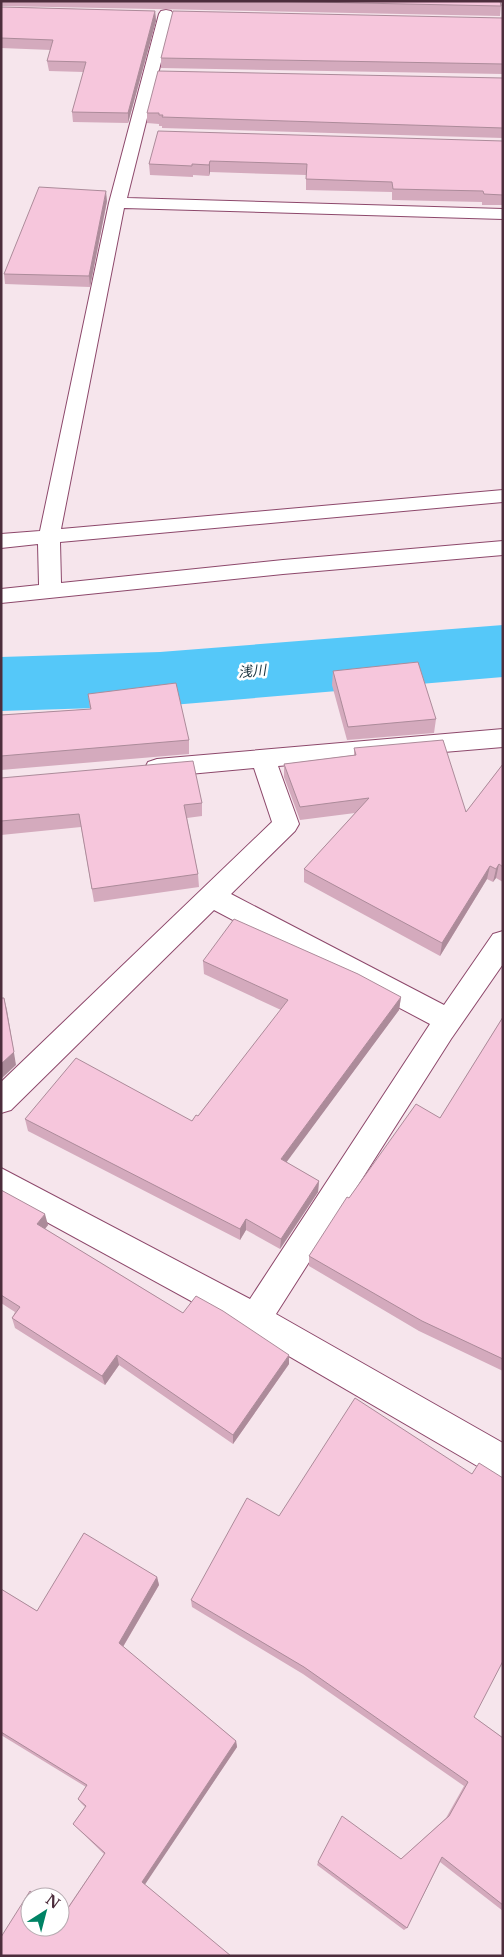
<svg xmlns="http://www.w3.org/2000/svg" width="504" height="1957" viewBox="0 0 504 1957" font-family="'Libre Baskerville','Noto Sans JP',serif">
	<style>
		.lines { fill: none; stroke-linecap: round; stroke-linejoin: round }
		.river { fill: #55c8f9; fill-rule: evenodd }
		.minor-casing { stroke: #8d486b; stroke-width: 2 }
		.minor { fill: #fff; fill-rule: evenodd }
		.wall { fill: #d4aabd }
		.shaded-wall { fill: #ac8b9a }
		.building { fill: #f6c6dc; stroke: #ac8b9a }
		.labels { text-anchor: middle; stroke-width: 5; stroke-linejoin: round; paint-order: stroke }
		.water-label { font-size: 14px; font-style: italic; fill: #1c3540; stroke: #fff }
	</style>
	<rect width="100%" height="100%" fill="#f6e5ec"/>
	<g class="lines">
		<path class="river" d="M 503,625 L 503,677 L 160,706 L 1,711 L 1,657 L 160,652 Z"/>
		<defs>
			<g id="minor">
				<path d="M 166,10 L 171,11 L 173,14 L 127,198 L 503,209 L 503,219 L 124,208 L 61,529 L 503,490 L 503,502 L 60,542 L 61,583 L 283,560 L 503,541 L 503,555 L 283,574 L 1,603 L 1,589 L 39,585 L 38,544 L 1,548 L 1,534 L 40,531 L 109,203 L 159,14 L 161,11 Z"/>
				<path d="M 503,729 L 503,747 L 278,766 L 299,824 L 295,831 L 231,894 L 444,1005 L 493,934 L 503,931 L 503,964 L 451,1039 L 276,1314 L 503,1443 L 503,1479 L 491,1474 L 244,1330 L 1,1197 L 1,1168 L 250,1299 L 430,1024 L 214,910 L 11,1110 L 1,1113 L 1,1082 L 272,822 L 254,768 L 157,777 L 148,774 L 145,768 L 148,762 L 157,759 Z"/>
			</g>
		</defs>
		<use href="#minor" class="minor-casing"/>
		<use href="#minor" class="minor"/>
	</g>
	<g class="wall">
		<path d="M 1,1 L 500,1 L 501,6 L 500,16 L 1,6 Z"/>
		<path d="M 1,7 L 155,11 L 156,21 L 128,123 L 73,122 L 72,112 L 84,72 L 49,71 L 47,61 L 51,50 L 1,48 Z"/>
		<path d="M 503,18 L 503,74 L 161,68 L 161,58 Z"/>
		<path d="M 503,78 L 503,138 L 162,128 L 162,126 L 159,126 L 159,124 L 147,123 L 147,113 Z"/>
		<path d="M 503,141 L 503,205 L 482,205 L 482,202 L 392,200 L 392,192 L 306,190 L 306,175 L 210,172 L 209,176 L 193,175 L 193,177 L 150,175 L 149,164 Z"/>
		<path d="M 107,201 L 90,287 L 5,284 L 4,274 Z"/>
		<path d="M 333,671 L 436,719 L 434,733 L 347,740 L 332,685 Z"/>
		<path d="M 88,694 L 189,740 L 189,754 L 1,770 L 1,715 L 90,709 Z"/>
		<path d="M 354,748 L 466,812 L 503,764 L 503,882 L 496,878 L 493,882 L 487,879 L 440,956 L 304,882 L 304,869 L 355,813 L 300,820 L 284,777 L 284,764 L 354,755 Z"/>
		<path d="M 1,778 L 202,803 L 202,816 L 187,818 L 198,874 L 199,887 L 94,902 L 81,827 L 1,835 Z"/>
		<path d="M 203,961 L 401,997 L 399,1010 L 286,1162 L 319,1181 L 318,1192 L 280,1249 L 246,1230 L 240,1240 L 28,1131 L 25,1119 L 192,1121 L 198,1116 L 281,1010 L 204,974 Z"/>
		<path d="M 503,1017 L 503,1371 L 419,1331 L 309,1266 L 309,1256 L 349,1198 L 440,1118 Z"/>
		<path d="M 1,1190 L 48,1225 L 45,1229 L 183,1313 L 289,1364 L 233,1444 L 119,1365 L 105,1385 L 15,1328 L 12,1318 L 15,1312 L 1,1303 Z"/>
		<path d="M 157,1577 L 159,1585 L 123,1647 L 236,1741 L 237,1747 L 144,1885 L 1,1956 L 30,1891 L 38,1897 L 30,1897 L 62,1916 L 104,1854 L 73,1824 L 85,1807 L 81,1803 L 78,1799 L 86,1787 L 1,1735 L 1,1589 L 37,1611 Z"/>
		<path d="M 191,1600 L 474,1717 L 503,1738 L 503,1911 L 440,1862 L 407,1928 L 404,1930 L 317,1865 L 318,1862 L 401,1859 L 446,1818 L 464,1786 L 303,1674 L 192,1607 Z"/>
	</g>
	<g class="shaded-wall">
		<path d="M 155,11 L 156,21 L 128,123 L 128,113 Z"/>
		<path d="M 210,161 L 210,172 L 209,176 L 209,165 Z"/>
		<path d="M 106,191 L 107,201 L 90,287 L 89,276 Z"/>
		<path d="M 499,864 L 496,878 L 493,882 L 496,869 Z"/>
		<path d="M 490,866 L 487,879 L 440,956 L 442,943 Z"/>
		<path d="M 401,997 L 399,1010 L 280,1171 L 281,1159 Z"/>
		<path d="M 4,998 L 7,1010 L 16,1065 L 1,1079 Z"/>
		<path d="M 319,1181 L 318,1192 L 280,1249 L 281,1239 Z"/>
		<path d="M 45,1214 L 48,1225 L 40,1235 L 37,1224 Z"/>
		<path d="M 246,1219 L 246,1230 L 240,1240 L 240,1229 Z"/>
		<path d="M 117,1355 L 119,1365 L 105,1385 L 102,1376 Z"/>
		<path d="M 289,1355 L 289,1364 L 233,1444 L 233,1435 Z"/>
		<path d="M 157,1577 L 159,1585 L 121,1650 L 119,1643 Z"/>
		<path d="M 236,1741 L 237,1747 L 144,1886 L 142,1882 Z"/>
	</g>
	<g class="building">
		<path d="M 265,1 L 500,1 L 501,6 Z"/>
		<path d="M 1,7 L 155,11 L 128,113 L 72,112 L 86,62 L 47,61 L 53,40 L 1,38 Z"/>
		<path d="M 173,11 L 503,18 L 503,64 L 161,58 Z"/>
		<path d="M 158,71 L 503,78 L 503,128 L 162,117 L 163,115 L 159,115 L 159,113 L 147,113 Z"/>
		<path d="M 158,131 L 503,141 L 503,195 L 484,194 L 483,191 L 393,189 L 392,182 L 306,179 L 307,164 L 210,161 L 209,165 L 192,164 L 192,166 L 149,164 Z"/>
		<path d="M 39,187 L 106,191 L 89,276 L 4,274 Z"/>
		<path d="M 418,662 L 436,719 L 348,727 L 333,671 Z"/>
		<path d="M 176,683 L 189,740 L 1,756 L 1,715 L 91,709 L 88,694 Z"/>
		<path d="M 443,740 L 466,812 L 503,764 L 503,867 L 499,864 L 496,869 L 490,866 L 442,943 L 304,869 L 369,798 L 300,807 L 284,764 L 356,755 L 354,748 Z"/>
		<path d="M 193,761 L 202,803 L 184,805 L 198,874 L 92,889 L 79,814 L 1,821 L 1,778 Z"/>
		<path d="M 234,919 L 358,974 L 401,997 L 281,1159 L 319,1181 L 281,1239 L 246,1219 L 240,1229 L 25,1119 L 76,1058 L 192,1121 L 196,1115 L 198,1116 L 288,1000 L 203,961 Z"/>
		<path d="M 1,998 L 4,998 L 14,1052 L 1,1064 Z"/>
		<path d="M 503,1017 L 503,1359 L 422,1321 L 309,1256 L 347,1197 L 349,1198 L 416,1104 L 440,1118 Z"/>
		<path d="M 1,1190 L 45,1214 L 37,1224 L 183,1313 L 196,1296 L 223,1311 L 289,1355 L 233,1435 L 117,1355 L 102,1376 L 12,1318 L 20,1307 L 1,1295 Z"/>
		<path d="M 355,1398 L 472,1474 L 479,1463 L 503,1478 L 503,1661 L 474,1717 L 503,1738 L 503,1905 L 442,1857 L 407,1928 L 318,1862 L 342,1816 L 401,1859 L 449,1816 L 468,1782 L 304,1667 L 191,1600 L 247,1498 L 279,1516 Z"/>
		<path d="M 84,1533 L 157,1577 L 119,1643 L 236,1741 L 142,1882 L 231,1956 L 1,1956 L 1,1937 L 30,1891 L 37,1897 L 30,1897 L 30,1927 L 60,1927 L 60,1915 L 62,1917 L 105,1853 L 73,1824 L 86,1806 L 78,1799 L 87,1785 L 1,1732 L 1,1589 L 37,1611 Z"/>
	</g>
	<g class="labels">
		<g class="water-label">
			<text transform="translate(252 671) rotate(-5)" y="5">浅川</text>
		</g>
	</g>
	<rect width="504" height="1957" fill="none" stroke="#4c2d3c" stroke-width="5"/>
	<g transform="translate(45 1912) rotate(36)"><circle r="24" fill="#ffffff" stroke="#b7abb1"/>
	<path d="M0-4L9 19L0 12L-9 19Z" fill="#008365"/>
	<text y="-8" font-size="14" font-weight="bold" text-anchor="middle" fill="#4c2d3c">N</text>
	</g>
</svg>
